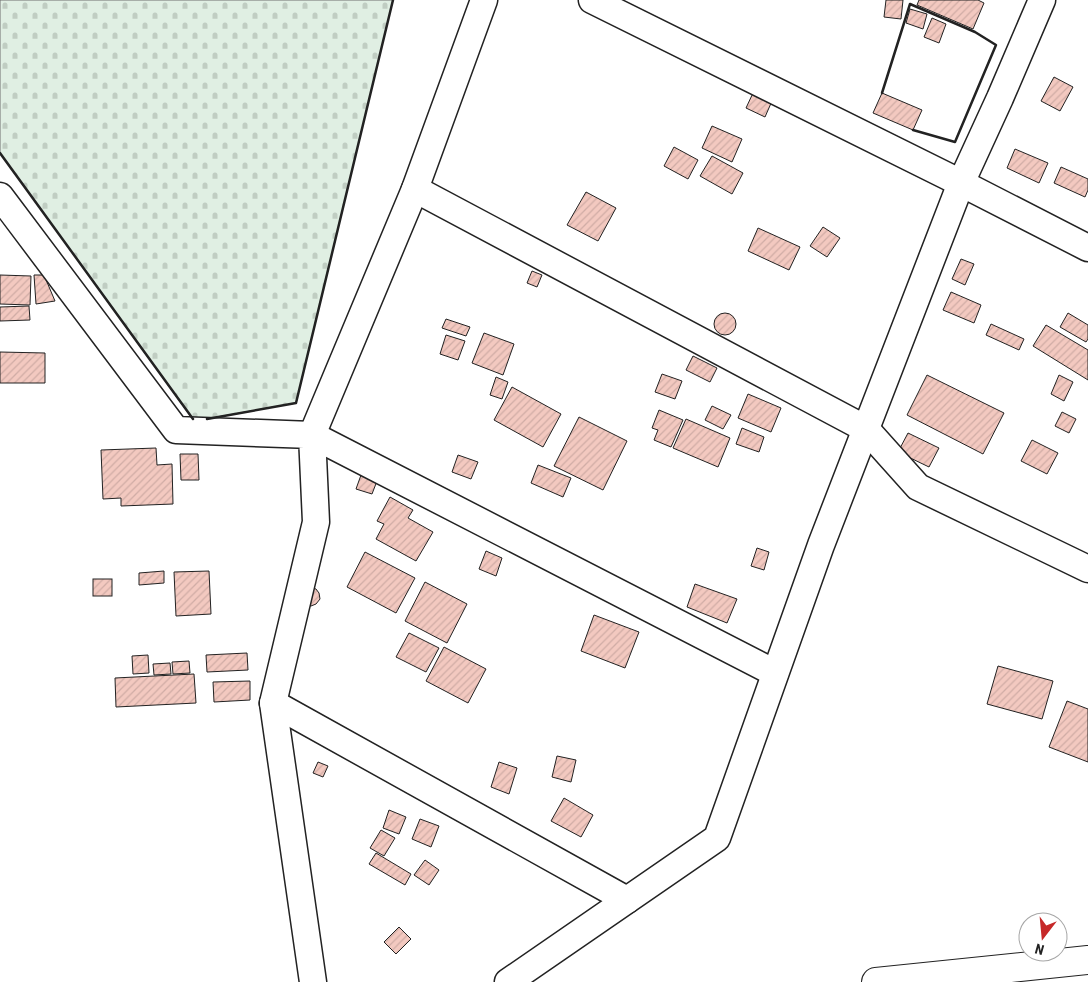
<svg xmlns="http://www.w3.org/2000/svg" width="1088" height="982" viewBox="0 0 1088 982" font-family="'Roboto Condensed',sans-serif">
	<style>
		.cemetery { fill: url(#cemetery-stones); stroke: #6f6f6f }
		.building { fill: url(#building-hatch); stroke: #222 }
		.lines { fill: none; stroke-linecap: round; stroke-linejoin: round }
		.minor-casing { stroke: #222; stroke-width: 29 }
		.primary-casing { stroke: #222; stroke-width: 30 }
		.minor { stroke: #fff; stroke-width: 26 }
		.primary { stroke: #fff; stroke-width: 28 }
		.wall { stroke: #222; stroke-width: 2.5 }
	</style>
	<defs>
		<pattern id="cemetery-stones" width="16" height="16" patternUnits="userSpaceOnUse" patternTransform="scale(1.25)"><rect width="16" height="16" fill="#e0efe3"/><path d="M2 7V4a2 2 0 0 1 4 0v3zM10 15v-3a2 2 0 0 1 4 0v3z" fill="#c0cdc2"/></pattern>
		<pattern id="building-hatch" width="6" height="6" patternUnits="userSpaceOnUse" patternTransform="scale(1.25)"><rect width="6" height="6" fill="#f3c9c0"/><path d="M-1 1l2-2M0 6l6-6M5 7l2-2" fill="none" stroke="#d0aca5"/></pattern>
	</defs>
	<rect width="100%" height="100%" fill="#fff"/>
	<path class="cemetery" d="M 0,0 L 393,0 L 296,403 L 194,421 L 0,153 Z"/>
	<g class="building">
		<path d="M 886,0 L 903,0 L 901,19 L 884,17 Z"/>
		<path d="M 919,0 L 978,0 L 984,3 L 973,29 L 917,5 Z"/>
		<path d="M 910,9 L 927,14 L 923,29 L 906,23 Z"/>
		<path d="M 932,18 L 946,24 L 939,43 L 924,37 Z"/>
		<path d="M 1054,77 L 1073,87 L 1060,111 L 1041,101 Z"/>
		<path d="M 753,93 L 772,101 L 765,117 L 746,108 Z"/>
		<path d="M 882,93 L 922,110 L 913,130 L 873,113 Z"/>
		<path d="M 712,126 L 742,139 L 732,162 L 702,148 Z"/>
		<path d="M 674,147 L 698,160 L 688,179 L 664,166 Z"/>
		<path d="M 1015,149 L 1048,163 L 1039,183 L 1007,168 Z"/>
		<path d="M 712,156 L 743,173 L 732,194 L 700,176 Z"/>
		<path d="M 1061,167 L 1088,179 L 1088,190 L 1085,197 L 1054,183 Z"/>
		<path d="M 586,192 L 616,208 L 598,241 L 567,225 Z"/>
		<path d="M 823,227 L 840,238 L 827,257 L 810,246 Z"/>
		<path d="M 758,228 L 800,247 L 789,270 L 748,251 Z"/>
		<path d="M 961,259 L 974,264 L 965,285 L 952,279 Z"/>
		<path d="M 532,271 L 542,275 L 537,287 L 527,283 Z"/>
		<path d="M 0,275 L 31,276 L 30,305 L 0,304 Z"/>
		<path d="M 34,275 L 44,275 L 55,301 L 36,304 Z"/>
		<path d="M 951,292 L 981,305 L 974,323 L 943,310 Z"/>
		<path d="M 29,306 L 30,320 L 0,321 L 0,307 Z"/>
		<circle cx="725" cy="324" r="11"/>
		<path d="M 1068,313 L 1088,325 L 1088,339 L 1086,342 L 1060,327 Z"/>
		<path d="M 446,319 L 470,327 L 466,336 L 442,328 Z"/>
		<path d="M 991,324 L 1024,339 L 1019,350 L 986,335 Z"/>
		<path d="M 1046,325 L 1088,350 L 1088,380 L 1033,346 Z"/>
		<path d="M 484,333 L 514,344 L 503,375 L 472,363 Z"/>
		<path d="M 446,335 L 465,341 L 458,360 L 440,354 Z"/>
		<path d="M 0,352 L 45,353 L 45,383 L 0,383 Z"/>
		<path d="M 693,356 L 717,368 L 710,382 L 686,370 Z"/>
		<path d="M 662,374 L 682,381 L 675,399 L 655,392 Z"/>
		<path d="M 927,375 L 1004,413 L 983,454 L 907,415 Z"/>
		<path d="M 1059,375 L 1073,382 L 1064,401 L 1051,394 Z"/>
		<path d="M 496,377 L 508,382 L 502,399 L 490,395 Z"/>
		<path d="M 512,387 L 561,414 L 543,447 L 494,420 Z"/>
		<path d="M 748,394 L 781,408 L 771,432 L 738,418 Z"/>
		<path d="M 712,406 L 731,415 L 723,429 L 705,420 Z"/>
		<path d="M 659,410 L 683,420 L 671,447 L 654,440 L 658,430 L 652,428 Z"/>
		<path d="M 1062,412 L 1076,419 L 1069,433 L 1055,426 Z"/>
		<path d="M 579,417 L 627,441 L 603,490 L 554,466 Z"/>
		<path d="M 686,419 L 730,438 L 718,467 L 673,448 Z"/>
		<path d="M 742,428 L 764,437 L 759,452 L 736,444 Z"/>
		<path d="M 908,433 L 939,448 L 929,467 L 898,452 Z"/>
		<path d="M 1032,440 L 1058,453 L 1047,474 L 1021,461 Z"/>
		<path d="M 156,448 L 157,465 L 172,464 L 173,504 L 121,506 L 121,498 L 103,499 L 101,450 Z"/>
		<path d="M 180,454 L 198,454 L 199,480 L 181,480 Z"/>
		<path d="M 458,455 L 478,462 L 471,479 L 452,472 Z"/>
		<path d="M 538,465 L 571,478 L 563,497 L 531,483 Z"/>
		<path d="M 361,475 L 377,481 L 372,494 L 356,489 Z"/>
		<path d="M 390,497 L 413,510 L 408,518 L 433,532 L 416,561 L 376,539 L 384,524 L 377,521 Z"/>
		<path d="M 757,548 L 769,552 L 764,570 L 751,566 Z"/>
		<path d="M 486,551 L 502,558 L 496,576 L 479,569 Z"/>
		<path d="M 365,552 L 415,578 L 396,613 L 347,587 Z"/>
		<path d="M 164,571 L 164,583 L 139,585 L 139,573 Z"/>
		<path d="M 209,571 L 211,614 L 176,616 L 174,572 Z"/>
		<rect x="93" y="579" width="19" height="17"/>
		<path d="M 425,582 L 467,604 L 447,643 L 405,621 Z"/>
		<path d="M 695,584 L 737,599 L 727,623 L 687,607 Z"/>
		<path d="M 310,587 L 316,589 L 319,593 L 320,599 L 316,604 L 311,606 L 305,605 Z"/>
		<path d="M 594,615 L 639,632 L 625,668 L 581,651 Z"/>
		<path d="M 409,633 L 439,648 L 426,672 L 396,657 Z"/>
		<path d="M 444,647 L 486,669 L 468,703 L 426,681 Z"/>
		<path d="M 247,653 L 248,670 L 207,672 L 206,655 Z"/>
		<path d="M 148,655 L 149,673 L 133,674 L 132,656 Z"/>
		<path d="M 189,661 L 190,673 L 173,674 L 172,662 Z"/>
		<path d="M 170,663 L 171,674 L 154,675 L 153,664 Z"/>
		<path d="M 998,666 L 1053,681 L 1042,719 L 987,704 Z"/>
		<path d="M 194,674 L 196,703 L 116,707 L 115,678 Z"/>
		<path d="M 250,681 L 250,700 L 214,702 L 213,682 Z"/>
		<path d="M 1067,701 L 1088,709 L 1088,762 L 1049,747 Z"/>
		<path d="M 557,756 L 576,760 L 571,782 L 552,777 Z"/>
		<path d="M 318,762 L 328,766 L 323,777 L 313,773 Z"/>
		<path d="M 499,762 L 517,768 L 509,794 L 491,787 Z"/>
		<path d="M 564,798 L 593,815 L 581,837 L 551,821 Z"/>
		<path d="M 389,810 L 406,817 L 399,834 L 383,828 Z"/>
		<path d="M 420,819 L 439,826 L 431,847 L 412,839 Z"/>
		<path d="M 381,830 L 395,838 L 384,856 L 370,848 Z"/>
		<path d="M 376,853 L 411,874 L 405,885 L 369,864 Z"/>
		<path d="M 425,860 L 439,870 L 429,885 L 414,875 Z"/>
		<path d="M 399,927 L 411,939 L 396,954 L 384,942 Z"/>
	</g>
	<g class="lines">
		<defs>
			<g id="minor">
				<path d="M 484,0 L 415,189 L 312,435 L 775,673"/>
				<path d="M 592,0 L 961,183 L 1088,248"/>
				<path d="M 415,189 L 866,429 L 918,487 L 1088,569"/>
				<path d="M 0,196 L 176,430 L 312,435 L 316,522 L 273,703 L 313,982"/>
				<path d="M 273,703 L 627,900"/>
				<path d="M 508,982 L 717,838 L 821,545 L 961,183 L 1000,98 L 1042,0"/>
			</g>
			<path id="primary" d="M 876,982 L 1088,960"/>
		</defs>
		<use href="#minor" class="minor-casing"/>
		<use href="#primary" class="primary-casing"/>
		<use href="#minor" class="minor"/>
		<use href="#primary" class="primary"/>
		<g class="wall">
			<path d="M 882,93 L 910,4 L 975,32 L 996,45 L 955,142 L 913,130"/>
			<path d="M 0,153 L 193,419"/>
			<path d="M 207,419 L 296,403 L 393,0"/>
		</g>
	</g>
	<g transform="translate(1043 937) rotate(196)"><circle r="24" fill="#ffffff" stroke="#a7a7a7"/>
	<path d="M0-4L9 19L0 12L-9 19Z" fill="#c62828"/>
	<text y="-8" font-size="14" font-weight="bold" text-anchor="middle" fill="#222222">N</text>
	</g>
</svg>
